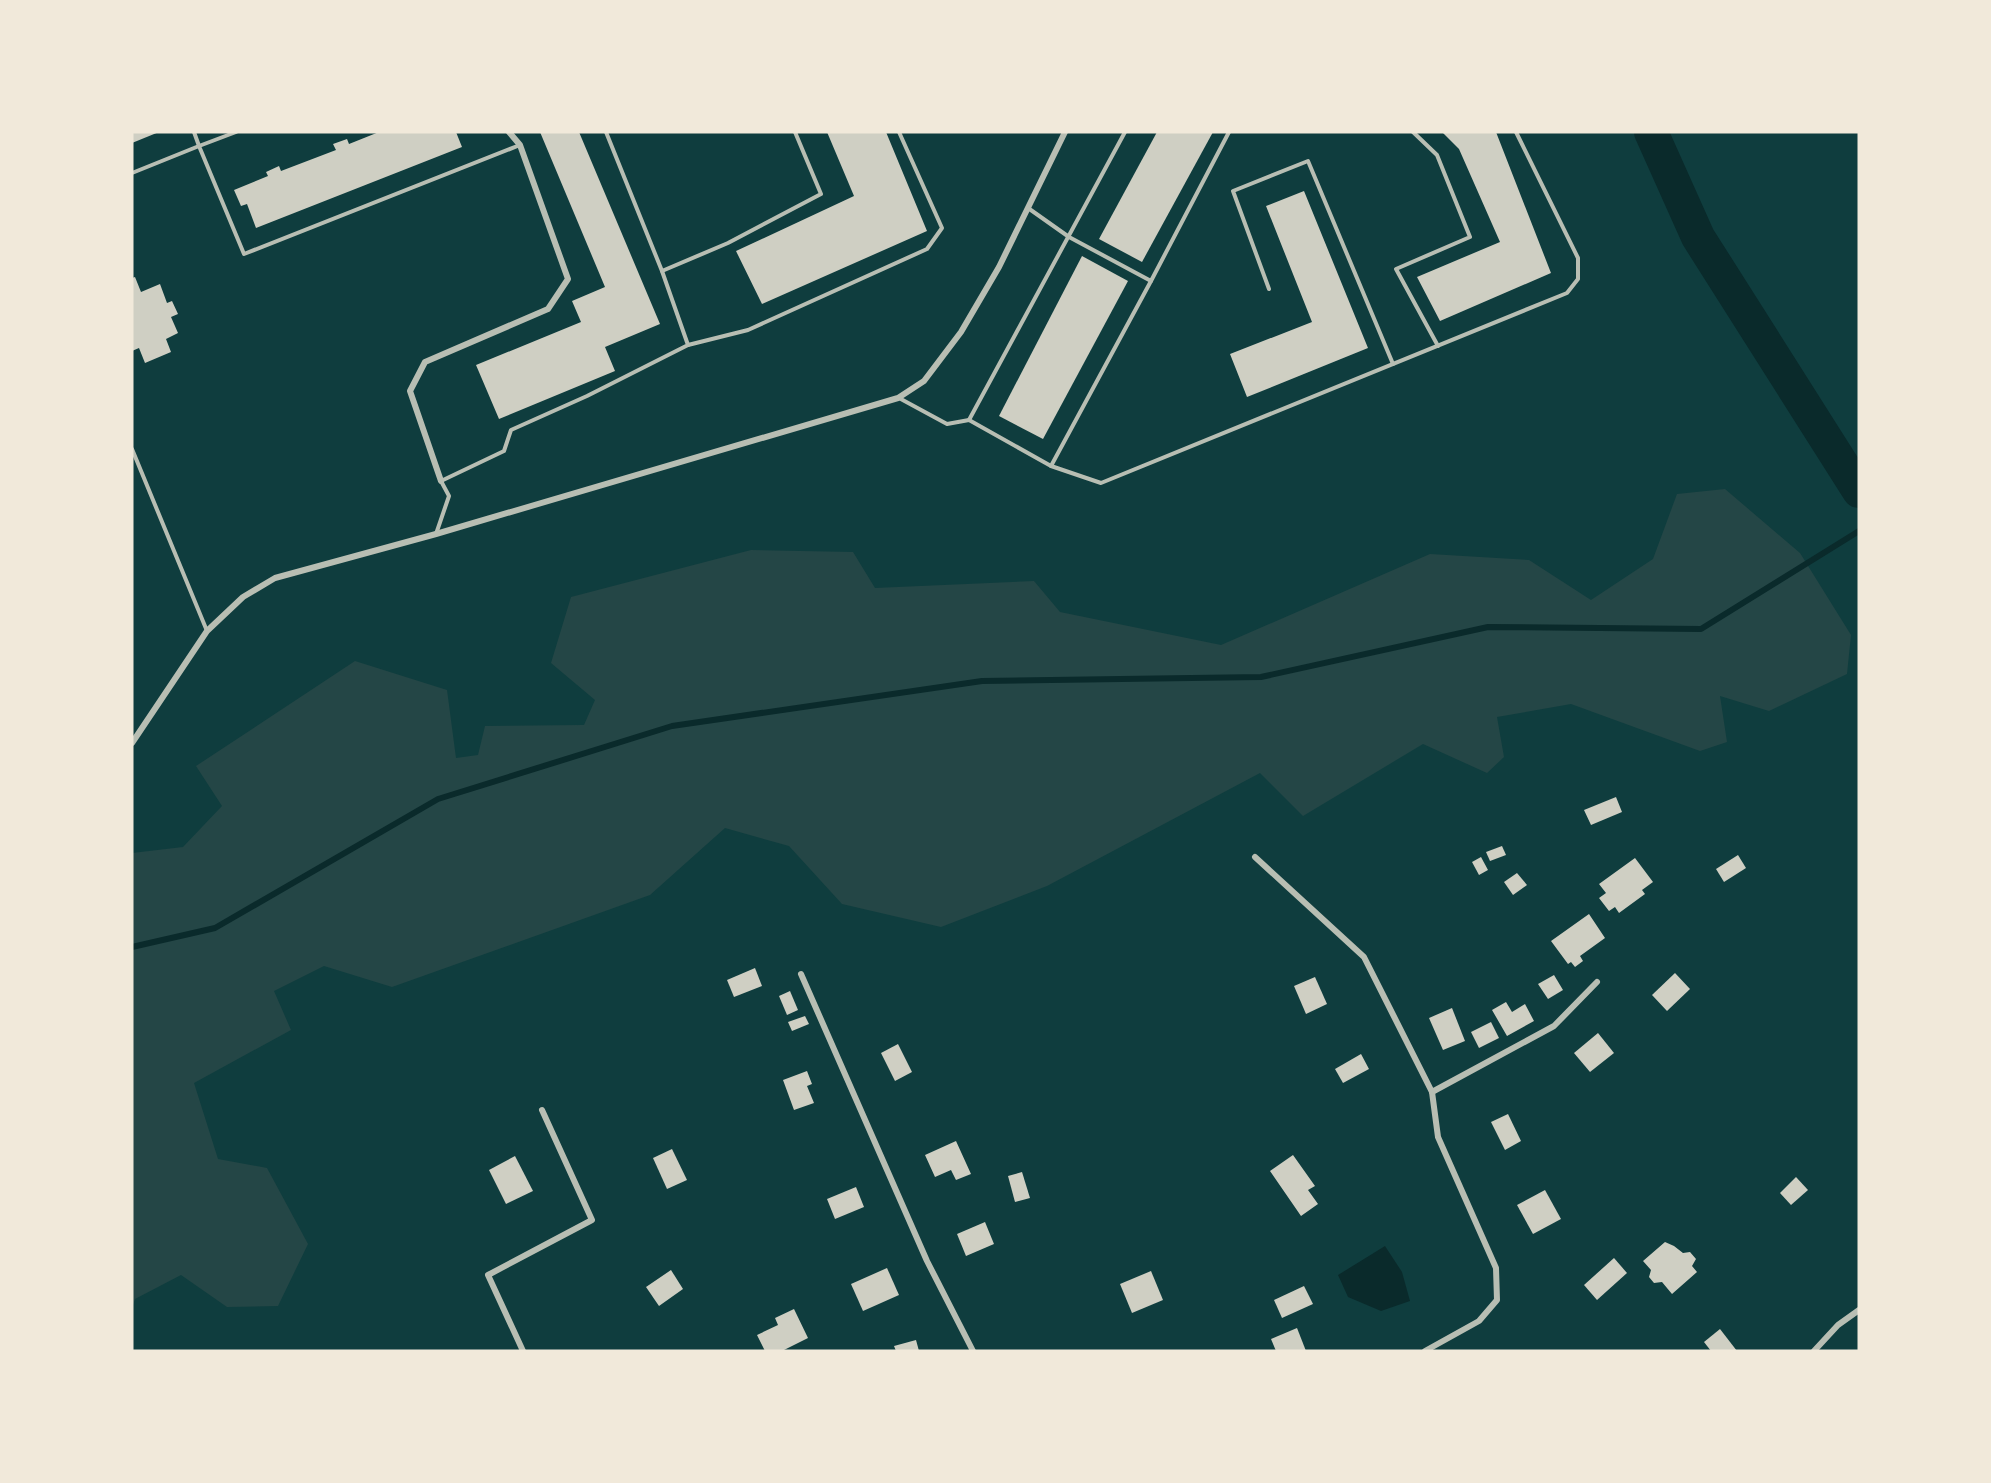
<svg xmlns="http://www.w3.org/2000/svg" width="1991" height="1483" viewBox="0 0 1991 1483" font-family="Merriweather,serif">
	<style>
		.green { fill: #244646 }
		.water { fill: #0a2a2b }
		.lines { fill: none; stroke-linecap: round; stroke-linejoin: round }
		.stream { stroke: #0a2a2b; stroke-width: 6 }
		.river { stroke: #0a2a2b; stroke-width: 34 }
		.building { fill: #cfcfc3 }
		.service { stroke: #b8beb3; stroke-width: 4 }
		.minor { stroke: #b8beb3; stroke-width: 6 }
	</style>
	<rect width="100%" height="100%" fill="#0f3d3e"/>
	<path class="green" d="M 1725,489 L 1800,553 L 1851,635 L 1847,674 L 1769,711 L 1720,696 L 1727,742 L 1700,751 L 1571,704 L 1497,717 L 1504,757 L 1487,773 L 1423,744 L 1303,816 L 1260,773 L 1047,886 L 941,927 L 842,904 L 789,846 L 725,828 L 650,895 L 392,987 L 324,966 L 274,991 L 291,1030 L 194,1083 L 218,1159 L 267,1168 L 308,1244 L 278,1306 L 227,1307 L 181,1275 L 135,1299 L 132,1308 L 132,853 L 183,847 L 222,806 L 196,766 L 355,661 L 447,690 L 456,758 L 478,755 L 485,726 L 584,725 L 595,700 L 551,663 L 571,597 L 751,550 L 853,552 L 875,588 L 1034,581 L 1060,612 L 1221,645 L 1430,554 L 1529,560 L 1591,600 L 1653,559 L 1677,494 Z"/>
	<path class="water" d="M 1385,1246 L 1402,1272 L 1410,1301 L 1381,1311 L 1348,1297 L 1338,1275 Z"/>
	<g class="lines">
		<path class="stream" d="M 132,947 L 215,928 L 438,799 L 672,726 L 982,681 L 1261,677 L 1488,627 L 1701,629 L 1859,531"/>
		<path class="river" d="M 1651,132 L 1698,237 L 1859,491"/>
	</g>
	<g class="building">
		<path d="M 132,132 L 159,132 L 132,143 Z"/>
		<path d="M 379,132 L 456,132 L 462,147 L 256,228 L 247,204 L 241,206 L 234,190 L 268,176 L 266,172 L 279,166 L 281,171 L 336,150 L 333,144 L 347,139 L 349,144 Z"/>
		<path d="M 540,132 L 579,132 L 660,324 L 605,347 L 615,371 L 499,419 L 476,365 L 581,322 L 572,301 L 605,287 Z"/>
		<path d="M 827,132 L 886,132 L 927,231 L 762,304 L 736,251 L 854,196 Z"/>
		<path d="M 1157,132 L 1213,132 L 1142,262 L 1099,239 Z"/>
		<path d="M 1442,132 L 1496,132 L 1551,273 L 1440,321 L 1417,277 L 1500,242 L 1459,149 Z"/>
		<path d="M 1304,191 L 1368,348 L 1247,397 L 1230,354 L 1312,322 L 1266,206 Z"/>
		<path d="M 1082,256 L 1128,281 L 1043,439 L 999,416 Z"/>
		<path d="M 135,277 L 141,292 L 160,284 L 167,303 L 172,301 L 178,314 L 171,317 L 178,333 L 166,339 L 171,352 L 145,363 L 139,348 L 132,351 L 132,278 Z"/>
		<path d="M 1616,797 L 1622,812 L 1591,825 L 1584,810 Z"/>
		<path d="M 1502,846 L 1506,855 L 1490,861 L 1486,852 Z"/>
		<path d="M 1738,855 L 1746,868 L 1724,882 L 1716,869 Z"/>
		<path d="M 1481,857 L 1488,870 L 1479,875 L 1472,862 Z"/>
		<path d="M 1635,858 L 1653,882 L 1642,890 L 1645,894 L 1619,913 L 1615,907 L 1609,911 L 1599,898 L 1606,893 L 1599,884 Z"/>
		<path d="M 1517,873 L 1527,885 L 1513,895 L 1504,882 Z"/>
		<path d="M 1589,914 L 1605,938 L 1580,956 L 1583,961 L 1575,967 L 1571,962 L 1568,964 L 1551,941 Z"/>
		<path d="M 755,968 L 762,986 L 734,997 L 727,980 Z"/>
		<path d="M 1675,973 L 1690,989 L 1667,1011 L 1652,995 Z"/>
		<path d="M 1554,975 L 1563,990 L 1548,999 L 1538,984 Z"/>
		<path d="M 1315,977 L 1327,1004 L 1306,1014 L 1294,986 Z"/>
		<path d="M 790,991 L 798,1010 L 787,1015 L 779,996 Z"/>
		<path d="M 1506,1002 L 1512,1012 L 1525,1004 L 1534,1021 L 1507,1036 L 1492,1010 Z"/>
		<path d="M 1452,1008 L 1465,1041 L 1443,1050 L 1429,1018 Z"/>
		<path d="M 805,1016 L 809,1024 L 792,1031 L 788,1022 Z"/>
		<path d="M 1491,1022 L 1499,1038 L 1479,1048 L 1471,1032 Z"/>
		<path d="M 1598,1033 L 1614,1053 L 1590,1072 L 1574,1053 Z"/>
		<path d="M 898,1044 L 912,1072 L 895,1081 L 881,1053 Z"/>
		<path d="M 1361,1054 L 1369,1069 L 1343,1083 L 1335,1069 Z"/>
		<path d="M 807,1071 L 812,1084 L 807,1086 L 814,1103 L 794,1110 L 783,1080 Z"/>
		<path d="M 1508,1114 L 1521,1141 L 1505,1150 L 1491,1122 Z"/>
		<path d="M 956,1141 L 971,1174 L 956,1180 L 951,1170 L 935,1177 L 925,1155 Z"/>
		<path d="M 672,1149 L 687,1180 L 667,1189 L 653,1158 Z"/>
		<path d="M 1293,1155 L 1315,1186 L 1308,1190 L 1318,1204 L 1301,1216 L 1270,1171 Z"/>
		<path d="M 515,1156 L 533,1191 L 506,1204 L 489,1170 Z"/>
		<path d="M 1022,1172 L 1030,1198 L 1015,1202 L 1008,1176 Z"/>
		<path d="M 1796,1177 L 1808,1190 L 1791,1205 L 1780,1193 Z"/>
		<path d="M 856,1187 L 864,1207 L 835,1219 L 827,1199 Z"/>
		<path d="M 1545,1190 L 1561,1219 L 1533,1234 L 1517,1205 Z"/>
		<path d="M 985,1222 L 994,1244 L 966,1256 L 957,1234 Z"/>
		<path d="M 1665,1242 L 1674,1246 L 1683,1253 L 1690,1252 L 1696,1259 L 1692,1266 L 1697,1272 L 1672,1294 L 1662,1282 L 1654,1283 L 1649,1277 L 1651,1270 L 1643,1261 Z"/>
		<path d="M 1614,1258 L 1627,1273 L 1597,1300 L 1584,1285 Z"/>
		<path d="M 887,1268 L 899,1295 L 863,1311 L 851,1284 Z"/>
		<path d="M 671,1270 L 683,1289 L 659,1306 L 646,1287 Z"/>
		<path d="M 1151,1271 L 1163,1300 L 1132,1313 L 1120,1284 Z"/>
		<path d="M 1304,1286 L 1313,1304 L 1282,1318 L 1274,1300 Z"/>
		<path d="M 794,1309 L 808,1338 L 782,1351 L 765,1351 L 757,1335 L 778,1325 L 775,1318 Z"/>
		<path d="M 1297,1328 L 1306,1351 L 1276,1351 L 1271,1339 Z"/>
		<path d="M 1720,1329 L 1737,1351 L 1711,1351 L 1704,1342 Z"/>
		<path d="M 916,1340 L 919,1351 L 896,1351 L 894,1346 Z"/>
	</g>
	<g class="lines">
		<g class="service">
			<path d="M 236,132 L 199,146 L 244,254 L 520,145"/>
			<path d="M 1125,132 L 969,420 L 1051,466 L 1151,281"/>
			<path d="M 1413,132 L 1437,155 L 1470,237 L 1396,269 L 1438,346"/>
			<path d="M 132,173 L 199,146 L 194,132"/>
			<path d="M 1028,208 L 1069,237 L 1151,281 L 1229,132"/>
			<path d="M 662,271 L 728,243 L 821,194 L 795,132"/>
			<path d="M 1269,289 L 1233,191 L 1308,161 L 1393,364"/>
			<path d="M 688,345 L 748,330 L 927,249 L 942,228 L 899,132"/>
			<path d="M 899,398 L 947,424 L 969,420"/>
			<path d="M 132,449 L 207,631"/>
			<path d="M 1051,466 L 1101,483 L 1567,293 L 1578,279 L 1578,258 L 1516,132"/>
			<path d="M 436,534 L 449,496 L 441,481 L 504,451 L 511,430 L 587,396 L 688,345 L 662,271 L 606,132"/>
		</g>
		<g class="minor">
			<path d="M 441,481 L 410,391 L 425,362 L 548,309 L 568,279 L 520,145 L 509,132"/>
			<path d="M 132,743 L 207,631 L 243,597 L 275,578 L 436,534 L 898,398 L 924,381 L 961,332 L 999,267 L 1065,132"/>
			<path d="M 1255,857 L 1364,957 L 1432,1092 L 1438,1137 L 1496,1268 L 1497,1300 L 1479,1321 L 1425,1351"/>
			<path d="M 801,974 L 927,1261 L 973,1351"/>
			<path d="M 1432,1092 L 1554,1026 L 1597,982"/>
			<path d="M 523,1351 L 488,1275 L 592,1220 L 542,1110"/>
			<path d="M 1814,1351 L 1838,1325 L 1859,1310"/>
		</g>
	</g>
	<rect width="1991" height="1483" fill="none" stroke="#f1e9da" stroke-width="267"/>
</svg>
